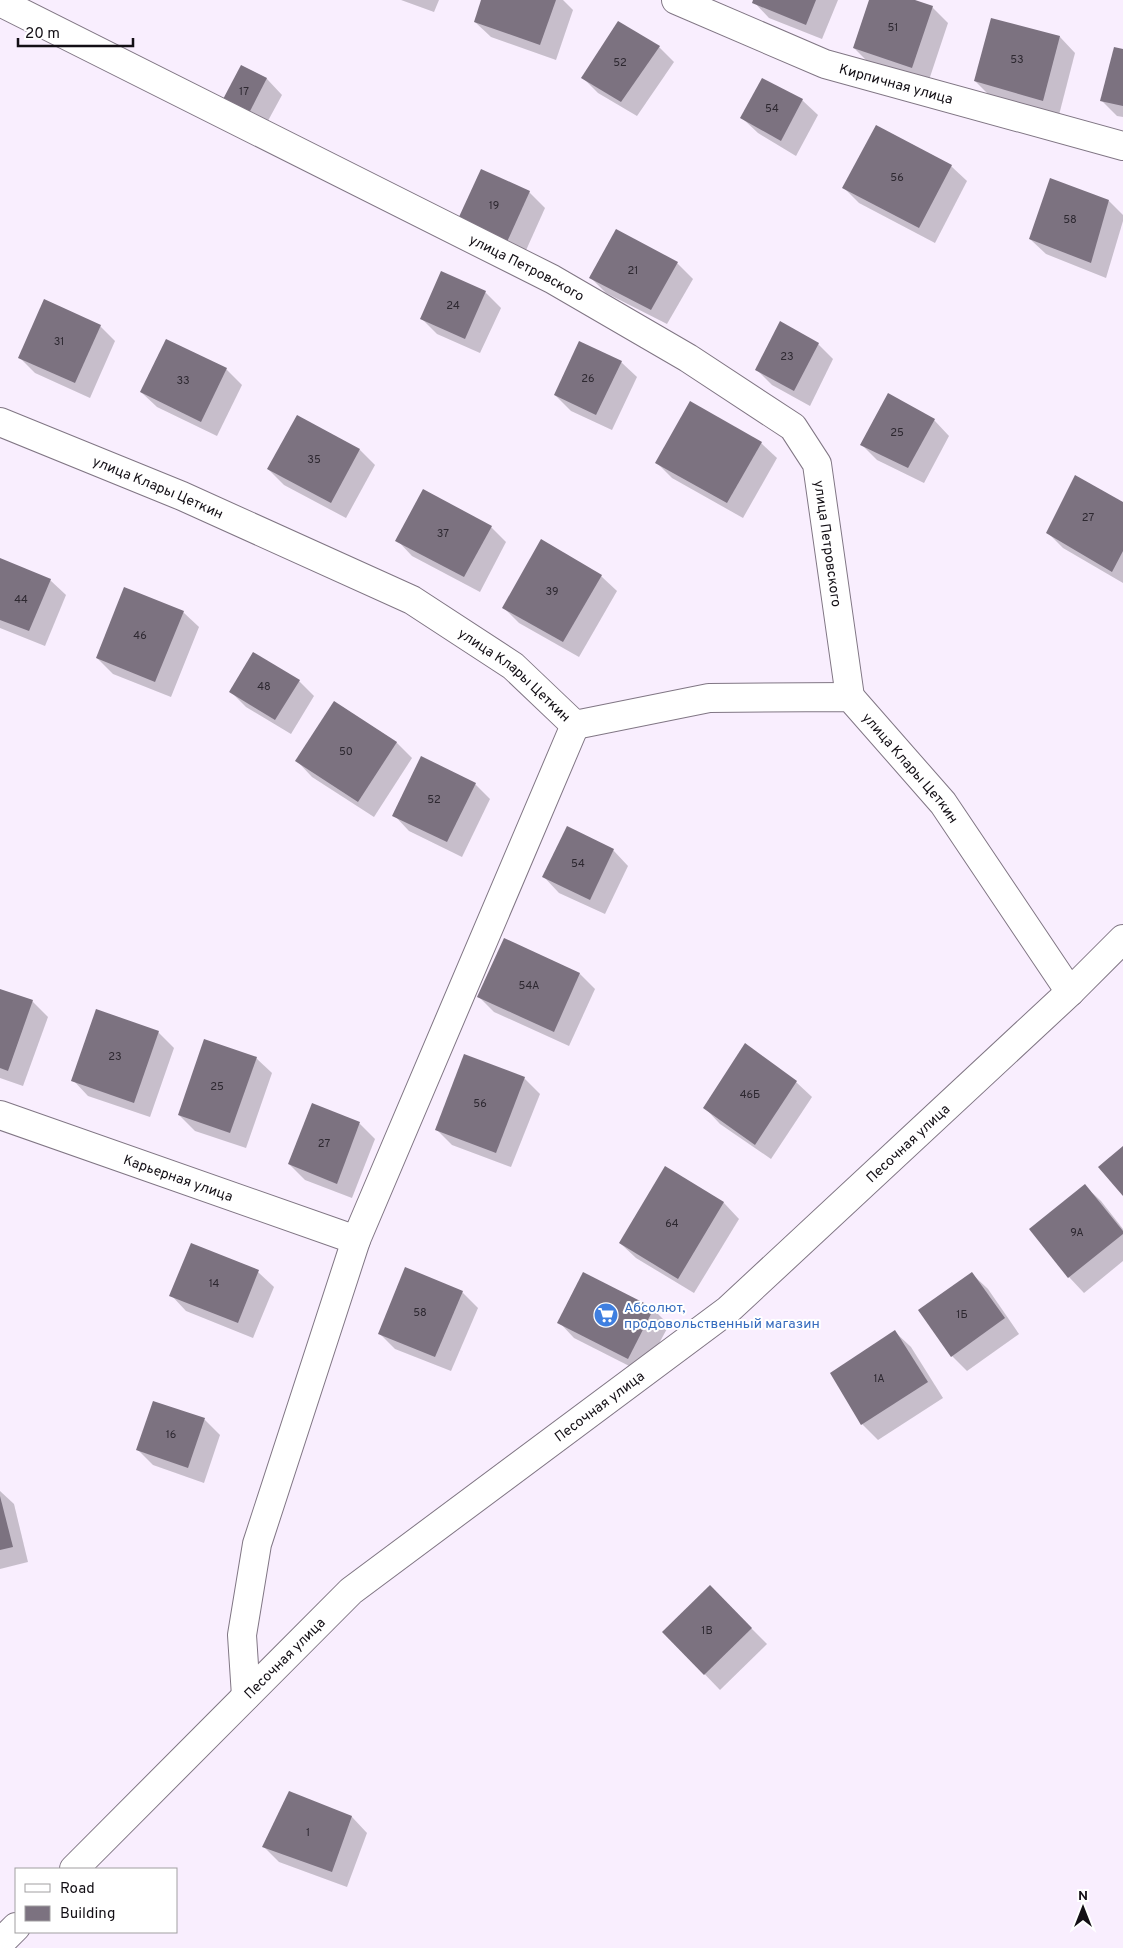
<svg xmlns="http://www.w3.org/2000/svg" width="1123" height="1948" viewBox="0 0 1123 1948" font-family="Overpass,sans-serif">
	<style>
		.shadow { fill: #0003 }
		.building { fill: #7c7280 }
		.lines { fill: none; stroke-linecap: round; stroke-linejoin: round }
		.street-casing { stroke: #807684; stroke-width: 30 }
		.street { stroke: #fff; stroke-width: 28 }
		.labels { text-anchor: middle; stroke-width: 4; stroke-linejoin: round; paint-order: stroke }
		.number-label { font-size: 11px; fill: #2d2830 }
		.street-label { font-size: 14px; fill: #130f15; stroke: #fff }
		.shop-label { font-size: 14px; fill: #366cbe; stroke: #fff; text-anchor: start }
	</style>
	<rect width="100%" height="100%" fill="#f9eefe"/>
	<g class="shadow">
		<path d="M 401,0 L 439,0 L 434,12 Z"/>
		<path d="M 482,0 L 563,0 L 573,10 L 556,60 L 491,37 L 475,22 Z"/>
		<path d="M 755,0 L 838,0 L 822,39 L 769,18 L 754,2 Z"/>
		<path d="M 870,0 L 911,0 L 932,7 L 948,23 L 928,83 L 870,64 L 854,48 Z"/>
		<path d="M 1060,37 L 1075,53 L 1059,115 L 990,96 L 975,81 Z"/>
		<path d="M 659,47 L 674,62 L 637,116 L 598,93 L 583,78 Z"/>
		<path d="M 1123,50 L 1123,117 L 1117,116 L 1101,100 Z"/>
		<path d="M 241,66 L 267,79 L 282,95 L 263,130 L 238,118 Z"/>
		<path d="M 802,100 L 818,115 L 796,156 L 758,133 L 742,118 Z"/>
		<path d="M 951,166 L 967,181 L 935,243 L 859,203 L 844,188 Z"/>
		<path d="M 529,192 L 545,208 L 523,257 L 475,234 Z"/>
		<path d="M 1109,201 L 1123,215 L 1123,221 L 1106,278 L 1046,254 L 1030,239 Z"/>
		<path d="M 616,231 L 677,263 L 693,279 L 667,324 L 606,293 L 590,277 Z"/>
		<path d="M 485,292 L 501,308 L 480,353 L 437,334 L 421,318 Z"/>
		<path d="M 100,326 L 115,341 L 90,398 L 35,373 L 20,358 Z"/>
		<path d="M 166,340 L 226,369 L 242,385 L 217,436 L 157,407 L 141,392 Z"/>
		<path d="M 818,344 L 833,359 L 810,406 L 772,385 L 757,370 Z"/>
		<path d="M 621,362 L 637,377 L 612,430 L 571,411 L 555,395 Z"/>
		<path d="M 934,420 L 949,436 L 924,483 L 877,460 L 862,445 Z"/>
		<path d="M 761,443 L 777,458 L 743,518 L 672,478 L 657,463 Z"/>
		<path d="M 360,450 L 375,465 L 346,518 L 284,485 L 268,469 Z"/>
		<path d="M 1123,503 L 1123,583 L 1063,548 L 1048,533 Z"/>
		<path d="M 491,527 L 506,542 L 480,592 L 412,556 L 397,540 Z"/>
		<path d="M 0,560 L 50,580 L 66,595 L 45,646 L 0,628 Z"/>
		<path d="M 601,576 L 617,591 L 579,657 L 519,623 L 503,607 Z"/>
		<path d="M 183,612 L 199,627 L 171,697 L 113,674 L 97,658 Z"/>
		<path d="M 299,681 L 314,696 L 291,734 L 246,707 L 231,692 Z"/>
		<path d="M 396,742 L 412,758 L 374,817 L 312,777 L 297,761 Z"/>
		<path d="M 475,784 L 490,799 L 462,857 L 409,831 L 394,815 Z"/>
		<path d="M 613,850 L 628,866 L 605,914 L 559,893 L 544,877 Z"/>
		<path d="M 580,974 L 595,989 L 569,1046 L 494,1012 L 479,997 Z"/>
		<path d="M 0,990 L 32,1001 L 48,1017 L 23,1086 L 0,1078 Z"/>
		<path d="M 158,1032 L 174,1048 L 150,1117 L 88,1096 L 73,1080 Z"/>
		<path d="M 256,1058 L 272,1073 L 246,1148 L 195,1131 L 179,1115 Z"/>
		<path d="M 524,1078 L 540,1094 L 511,1167 L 452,1145 L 436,1129 Z"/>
		<path d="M 796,1082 L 812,1097 L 771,1159 L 720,1124 L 705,1108 Z"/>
		<path d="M 313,1105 L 360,1124 L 375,1139 L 352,1198 L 305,1180 L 289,1164 Z"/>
		<path d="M 666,1168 L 724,1203 L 739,1219 L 694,1293 L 636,1258 L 620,1243 Z"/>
		<path d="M 1085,1186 L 1101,1201 L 1123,1229 L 1123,1261 L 1084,1293 L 1069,1277 Z"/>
		<path d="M 258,1272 L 274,1287 L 253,1338 L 186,1311 L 171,1295 Z"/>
		<path d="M 972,1274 L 988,1289 L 1019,1334 L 967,1371 L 952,1356 Z"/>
		<path d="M 462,1292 L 478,1308 L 451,1371 L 395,1349 L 379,1333 Z"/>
		<path d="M 653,1309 L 669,1325 L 643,1373 L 574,1338 L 559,1322 Z"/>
		<path d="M 895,1332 L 911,1347 L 943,1398 L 878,1440 L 862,1424 Z"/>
		<path d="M 154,1403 L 205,1420 L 220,1435 L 204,1483 L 153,1465 L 138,1450 Z"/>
		<path d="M 0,1491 L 14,1504 L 28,1562 L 0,1569 Z"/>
		<path d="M 710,1587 L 767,1644 L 720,1690 L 664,1632 Z"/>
		<path d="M 289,1793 L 352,1817 L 367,1833 L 347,1887 L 279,1862 L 264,1847 Z"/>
	</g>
	<g class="building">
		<path d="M 481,0 L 556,0 L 540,45 L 474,22 Z"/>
		<path d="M 753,0 L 816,0 L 806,25 L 752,3 Z"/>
		<path d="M 869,0 L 915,0 L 933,6 L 912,68 L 853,48 Z"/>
		<path d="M 991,18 L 1060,36 L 1043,101 L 974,81 Z"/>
		<path d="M 618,21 L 660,46 L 621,102 L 581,78 Z"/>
		<path d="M 1114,47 L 1123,49 L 1123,106 L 1100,101 Z"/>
		<path d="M 241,65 L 267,78 L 248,115 L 221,103 Z"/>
		<path d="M 762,78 L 803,99 L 781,141 L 740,118 Z"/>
		<path d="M 876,125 L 952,165 L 919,228 L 842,188 Z"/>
		<path d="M 481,169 L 530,191 L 507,242 L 458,219 Z"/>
		<path d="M 1050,178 L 1109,200 L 1091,263 L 1029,239 Z"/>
		<path d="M 616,229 L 678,262 L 651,310 L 589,278 Z"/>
		<path d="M 441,271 L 486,291 L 465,339 L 420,319 Z"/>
		<path d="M 44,299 L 101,325 L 75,383 L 18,358 Z"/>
		<path d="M 780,321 L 819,343 L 794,391 L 755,370 Z"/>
		<path d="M 166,339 L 227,368 L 201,422 L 140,392 Z"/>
		<path d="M 579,341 L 622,361 L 596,415 L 554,395 Z"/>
		<path d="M 888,393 L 935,419 L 908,468 L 860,445 Z"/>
		<path d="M 690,401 L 762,442 L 727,503 L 655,463 Z"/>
		<path d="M 297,415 L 360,449 L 331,503 L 267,469 Z"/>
		<path d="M 1075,475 L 1123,502 L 1123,551 L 1112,572 L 1046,533 Z"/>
		<path d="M 423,489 L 492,526 L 464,577 L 395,541 Z"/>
		<path d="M 541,539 L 602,575 L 563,642 L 502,608 Z"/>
		<path d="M 0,558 L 51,579 L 29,631 L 0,620 Z"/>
		<path d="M 124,587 L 184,611 L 155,682 L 96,658 Z"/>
		<path d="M 253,652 L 300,680 L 275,720 L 229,692 Z"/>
		<path d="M 334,701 L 397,742 L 358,802 L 295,761 Z"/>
		<path d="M 421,756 L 476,783 L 447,842 L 392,816 Z"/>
		<path d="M 567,826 L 614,849 L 590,900 L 542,877 Z"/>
		<path d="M 504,938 L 580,973 L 554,1032 L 477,997 Z"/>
		<path d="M 0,989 L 33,1000 L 8,1071 L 0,1068 Z"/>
		<path d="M 96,1009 L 159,1031 L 134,1103 L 71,1081 Z"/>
		<path d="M 204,1039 L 257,1057 L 230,1133 L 178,1115 Z"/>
		<path d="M 745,1043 L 797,1081 L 755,1145 L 703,1108 Z"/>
		<path d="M 464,1054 L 525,1077 L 496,1153 L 435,1130 Z"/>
		<path d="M 312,1103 L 360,1122 L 337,1184 L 288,1164 Z"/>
		<path d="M 1123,1146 L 1123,1196 L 1098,1167 Z"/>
		<path d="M 665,1166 L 724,1202 L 678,1279 L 619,1243 Z"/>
		<path d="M 1085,1184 L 1123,1231 L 1123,1234 L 1068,1278 L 1029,1229 Z"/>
		<path d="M 191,1243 L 259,1270 L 238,1323 L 169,1296 Z"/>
		<path d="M 405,1267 L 463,1291 L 435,1357 L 378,1334 Z"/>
		<path d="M 583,1272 L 654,1308 L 628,1359 L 557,1323 Z"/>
		<path d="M 972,1272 L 1005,1318 L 951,1357 L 918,1310 Z"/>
		<path d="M 895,1330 L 928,1382 L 861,1425 L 830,1373 Z"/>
		<path d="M 153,1401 L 205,1418 L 188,1468 L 136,1450 Z"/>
		<path d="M 0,1496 L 13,1547 L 0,1550 Z"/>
		<path d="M 710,1585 L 752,1628 L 704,1675 L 662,1632 Z"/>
		<path d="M 289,1791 L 352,1816 L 332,1872 L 262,1847 Z"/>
	</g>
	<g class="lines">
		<defs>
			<g id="street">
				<path id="s1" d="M 676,0 L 825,64 L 1123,146"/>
				<path id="s2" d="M 0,2 L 552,279 L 688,358 L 793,427 L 817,464 L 850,697"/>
				<path id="s3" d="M 0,422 L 182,496 L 412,600 L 513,666 L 575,725 L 709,698 L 850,697 L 943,803 L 1070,992"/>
				<path id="s4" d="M 0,1115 L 356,1240"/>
				<path d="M 246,1696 L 242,1635 L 257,1544 L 356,1240 L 575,725"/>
				<path id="s5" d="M 74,1869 L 351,1591 L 728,1310 L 1070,992 L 1123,939"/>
				<path d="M 0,1943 L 16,1927"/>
			</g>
		</defs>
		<use href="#street" class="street-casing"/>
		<use href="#street" class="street"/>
	</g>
	<defs>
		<symbol id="supermarket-disc" viewBox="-11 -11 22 22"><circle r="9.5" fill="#3f7fe0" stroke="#fff"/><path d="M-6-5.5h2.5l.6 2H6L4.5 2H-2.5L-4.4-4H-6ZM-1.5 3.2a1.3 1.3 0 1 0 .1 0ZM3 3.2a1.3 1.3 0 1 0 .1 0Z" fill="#fff"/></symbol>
	</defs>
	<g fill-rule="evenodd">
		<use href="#supermarket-disc" x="592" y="1301" width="28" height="28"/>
	</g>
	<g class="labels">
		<g class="number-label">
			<text x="893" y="31">51</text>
			<text x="1017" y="63">53</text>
			<text x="620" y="66">52</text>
			<text x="244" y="95">17</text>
			<text x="772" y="112">54</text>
			<text x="897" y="181">56</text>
			<text x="494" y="209">19</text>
			<text x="1070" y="223">58</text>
			<text x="633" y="274">21</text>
			<text x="453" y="309">24</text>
			<text x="59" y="345">31</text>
			<text x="787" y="360">23</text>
			<text x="588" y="382">26</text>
			<text x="183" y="384">33</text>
			<text x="897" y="436">25</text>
			<text x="314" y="463">35</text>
			<text x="1088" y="521">27</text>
			<text x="443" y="537">37</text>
			<text x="552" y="595">39</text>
			<text x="21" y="603">44</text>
			<text x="140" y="639">46</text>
			<text x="264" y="690">48</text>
			<text x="346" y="755">50</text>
			<text x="434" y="803">52</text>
			<text x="578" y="867">54</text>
			<text x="529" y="989">54А</text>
			<text x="115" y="1060">23</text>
			<text x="217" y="1090">25</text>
			<text x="750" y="1098">46Б</text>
			<text x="480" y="1107">56</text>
			<text x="324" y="1147">27</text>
			<text x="672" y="1227">64</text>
			<text x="1077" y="1236">9А</text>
			<text x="214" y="1287">14</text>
			<text x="420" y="1316">58</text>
			<text x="962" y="1318">1Б</text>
			<text x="879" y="1382">1А</text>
			<text x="171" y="1438">16</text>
			<text x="707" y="1634">1В</text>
			<text x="308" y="1836">1</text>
		</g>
		<g class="street-label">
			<text dy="5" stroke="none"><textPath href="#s1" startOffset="236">Кирпичная улица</textPath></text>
			<text dy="5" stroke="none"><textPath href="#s2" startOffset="590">улица Петровского</textPath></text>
			<text dy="5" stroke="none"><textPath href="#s3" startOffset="171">улица Клары Цеткин</textPath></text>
			<text dy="5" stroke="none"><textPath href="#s2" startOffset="1025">улица Петровского</textPath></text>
			<text dy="5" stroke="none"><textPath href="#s3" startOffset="576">улица Клары Цеткин</textPath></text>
			<text dy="5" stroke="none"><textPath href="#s3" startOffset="1026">улица Клары Цеткин</textPath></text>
			<text dy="5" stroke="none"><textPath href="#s5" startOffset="1108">Песочная улица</textPath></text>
			<text dy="5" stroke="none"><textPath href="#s4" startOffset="189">Карьерная улица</textPath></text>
			<text dy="5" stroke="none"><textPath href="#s5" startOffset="702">Песочная улица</textPath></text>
			<text dy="5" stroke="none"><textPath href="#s5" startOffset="298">Песочная улица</textPath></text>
		</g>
		<g class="shop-label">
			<text x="624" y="1312">Абсолют,<tspan x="624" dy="16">продовольственный магазин</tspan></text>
		</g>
	</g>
	<rect x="15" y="1868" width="162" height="65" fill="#ffffff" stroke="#a19fa1"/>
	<rect x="25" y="1884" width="25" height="8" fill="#ffffff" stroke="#a19fa1"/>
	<text x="60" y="1893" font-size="15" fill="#130f15">Road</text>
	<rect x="25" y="1906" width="25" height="15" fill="#7c7280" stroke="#a19fa1"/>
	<text x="60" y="1918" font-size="15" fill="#130f15">Building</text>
	<g transform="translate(1083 1908)" stroke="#ffffff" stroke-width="4" paint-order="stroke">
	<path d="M0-4L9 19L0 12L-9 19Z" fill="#130f15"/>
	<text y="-8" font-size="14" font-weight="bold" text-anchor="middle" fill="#130f15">N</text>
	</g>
	<path d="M18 38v8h115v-8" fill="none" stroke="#130f15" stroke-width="2.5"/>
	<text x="25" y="38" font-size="15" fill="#130f15" stroke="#ffffff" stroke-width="4" paint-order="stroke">20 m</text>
</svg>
